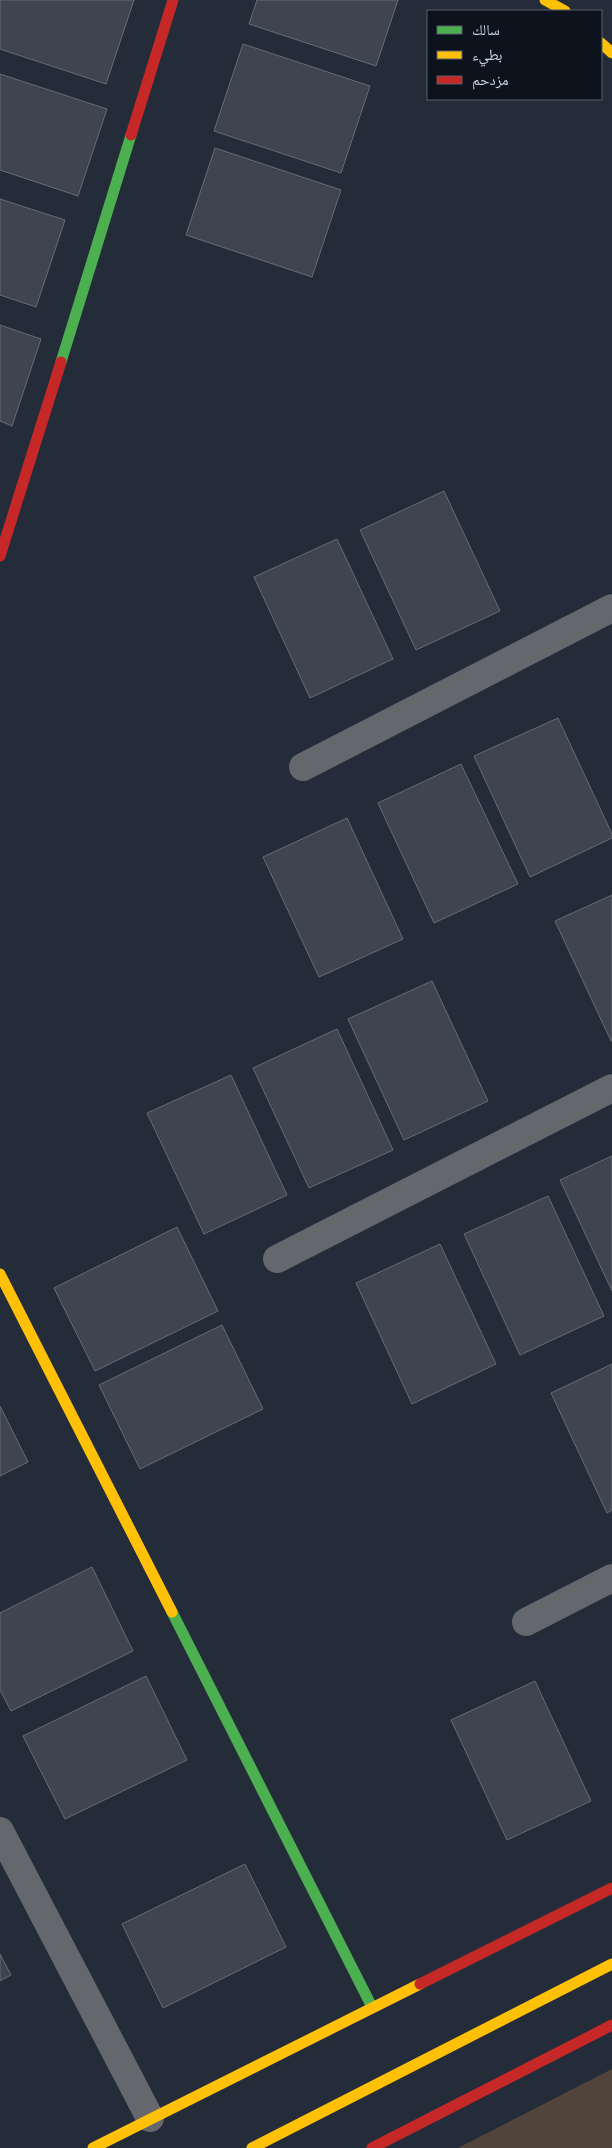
<svg xmlns="http://www.w3.org/2000/svg" width="612" height="2148" viewBox="0 0 612 2148" font-family="'Source Sans 3','Noto Naskh Arabic',sans-serif">
	<style>
		.green { fill: #51453b }
		.building { fill: #3e4550; stroke: #656c77 }
		.lines { fill: none; stroke-linecap: round; stroke-linejoin: round }
		.street { stroke: #64686d; stroke-width: 28 }
		.fast { stroke: #4caf50; stroke-width: 11 }
		.slow { stroke: #ffc107; stroke-width: 11 }
		.jam { stroke: #c62828; stroke-width: 11 }
	</style>
	<rect width="100%" height="100%" fill="#242c39"/>
	<path class="green" d="M 612,2069 L 612,2148 L 458,2148 Z"/>
	<g class="building">
		<path d="M 0,0 L 134,0 L 106,84 L 0,49 Z"/>
		<path d="M 257,0 L 398,0 L 376,66 L 249,24 Z"/>
		<path d="M 243,44 L 370,86 L 341,173 L 214,131 Z"/>
		<path d="M 0,74 L 107,109 L 78,196 L 0,170 Z"/>
		<path d="M 215,148 L 341,190 L 312,277 L 186,235 Z"/>
		<path d="M 0,199 L 65,220 L 36,307 L 0,295 Z"/>
		<path d="M 0,325 L 41,339 L 12,426 L 0,421 Z"/>
		<path d="M 444,491 L 500,611 L 416,650 L 360,530 Z"/>
		<path d="M 337,539 L 393,659 L 310,698 L 254,577 Z"/>
		<path d="M 558,718 L 612,834 L 612,838 L 530,877 L 474,756 Z"/>
		<path d="M 461,764 L 518,884 L 434,923 L 378,803 Z"/>
		<path d="M 347,818 L 403,939 L 319,977 L 263,857 Z"/>
		<path d="M 612,895 L 612,1041 L 611,1041 L 555,921 Z"/>
		<path d="M 432,981 L 488,1101 L 404,1140 L 348,1019 Z"/>
		<path d="M 337,1029 L 393,1150 L 309,1188 L 253,1068 Z"/>
		<path d="M 231,1075 L 287,1195 L 204,1234 L 147,1113 Z"/>
		<path d="M 612,1156 L 612,1291 L 560,1180 Z"/>
		<path d="M 548,1196 L 604,1316 L 520,1355 L 464,1234 Z"/>
		<path d="M 177,1227 L 218,1311 L 95,1371 L 54,1288 Z"/>
		<path d="M 440,1244 L 496,1364 L 412,1404 L 356,1283 Z"/>
		<path d="M 222,1325 L 263,1409 L 140,1469 L 99,1385 Z"/>
		<path d="M 612,1364 L 612,1510 L 607,1513 L 551,1393 Z"/>
		<path d="M 0,1406 L 28,1462 L 0,1476 Z"/>
		<path d="M 92,1567 L 133,1651 L 11,1711 L 0,1690 L 0,1613 Z"/>
		<path d="M 146,1676 L 187,1760 L 65,1819 L 23,1736 Z"/>
		<path d="M 535,1681 L 591,1801 L 507,1840 L 451,1720 Z"/>
		<path d="M 245,1864 L 286,1947 L 163,2008 L 122,1924 Z"/>
		<path d="M 0,1954 L 11,1975 L 0,1981 Z"/>
	</g>
	<g class="lines">
		<g class="street">
			<path d="M 303,767 L 612,608"/>
			<path d="M 277,1259 L 612,1088"/>
			<path d="M 526,1622 L 612,1578"/>
			<path d="M 0,1831 L 150,2118"/>
		</g>
		<g class="fast">
			<path d="M 61,362 L 131,135"/>
			<path d="M 172,1612 L 372,2007"/>
		</g>
		<g class="slow">
			<path d="M 545,0 L 565,11"/>
			<path d="M 601,43 L 612,53"/>
			<path d="M 0,1274 L 172,1612"/>
			<path d="M 93,2148 L 420,1984"/>
			<path d="M 252,2148 L 612,1964"/>
		</g>
		<g class="jam">
			<path d="M 131,135 L 173,0"/>
			<path d="M 0,556 L 61,362"/>
			<path d="M 420,1984 L 612,1888"/>
			<path d="M 372,2148 L 612,2025"/>
		</g>
	</g>
	<rect x="427" y="10" width="175" height="90" fill="#0c131d" stroke="#58606c"/>
	<rect x="437" y="26" width="25" height="8" fill="#4caf50" stroke="#58606c"/>
	<text x="472" y="35" font-size="15" fill="#c9d3e2">سالك</text>
	<rect x="437" y="51" width="25" height="8" fill="#ffc107" stroke="#58606c"/>
	<text x="472" y="60" font-size="15" fill="#c9d3e2">بطيء</text>
	<rect x="437" y="76" width="25" height="8" fill="#c62828" stroke="#58606c"/>
	<text x="472" y="85" font-size="15" fill="#c9d3e2">مزدحم</text>
</svg>
